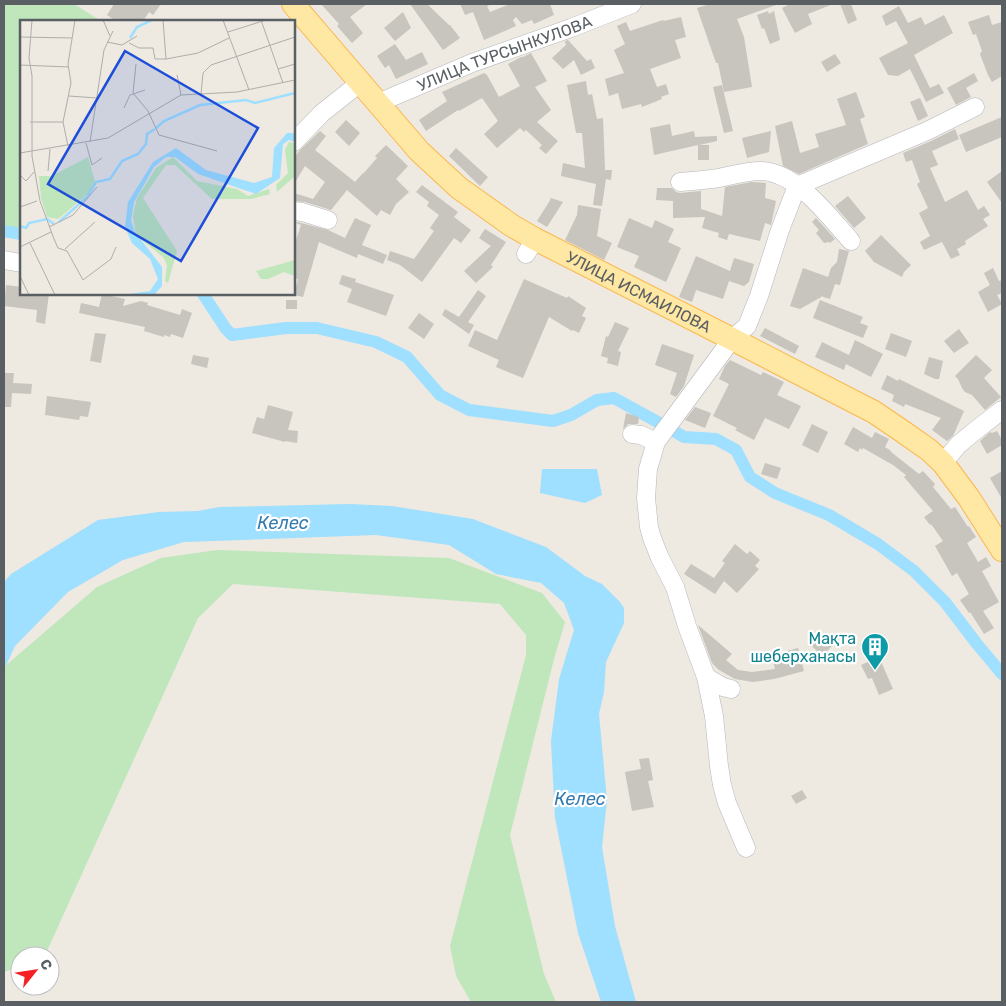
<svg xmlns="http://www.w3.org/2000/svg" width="1006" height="1006" viewBox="0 0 1006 1006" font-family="Rubik,sans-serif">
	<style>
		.green { fill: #bfe7bb }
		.water { fill: #9fdfff }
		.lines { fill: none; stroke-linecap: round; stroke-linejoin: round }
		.canal { stroke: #9fdfff; stroke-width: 12 }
		.building { fill: #c8c4be }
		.minor-casing { stroke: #b4b8bd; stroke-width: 19 }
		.major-casing { stroke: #fab84d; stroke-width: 24 }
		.minor { stroke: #fff; stroke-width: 18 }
		.major { stroke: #ffe7a4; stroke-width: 22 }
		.labels { text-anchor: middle; stroke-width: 4.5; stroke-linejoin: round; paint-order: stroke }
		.street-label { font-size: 16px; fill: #595f63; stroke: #fff }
		.culture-label { font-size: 16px; fill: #0d838f; stroke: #fff; text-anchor: end }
		.water-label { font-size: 18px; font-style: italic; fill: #357cae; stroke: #fff }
		.inset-river { fill: none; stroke: #9fdfff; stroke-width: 2.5 }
		.inset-road { fill: none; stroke: #aeaeab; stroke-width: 1 }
		.view { fill: #1d4ed8; fill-opacity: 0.15; stroke: #1d4ed8; stroke-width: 2.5 }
		.inset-edge { fill: none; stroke: #595f63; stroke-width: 2.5 }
	</style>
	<rect width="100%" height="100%" fill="#eee9e1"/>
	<g class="green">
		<path d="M 4,4 L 74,4 L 101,21 L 21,21 L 21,231 L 4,227 Z"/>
		<path d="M 217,550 L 449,558 L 542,593 L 565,622 L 554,659 L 510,835 L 544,974 L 556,1002 L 471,1002 L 456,976 L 450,946 L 526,655 L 526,635 L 500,604 L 233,584 L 198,618 L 47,951 L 37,956 L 20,956 L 20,965 L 10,970 L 4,972 L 4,667 L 97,587 L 161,558 Z"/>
	</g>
	<g class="water">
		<path d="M 542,469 L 597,469 L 602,495 L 585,503 L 540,493 Z"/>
		<path d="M 350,504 L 392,506 L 473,519 L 546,547 L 585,576 L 602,584 L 620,602 L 624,608 L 624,623 L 606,662 L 604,692 L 599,714 L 607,800 L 602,847 L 615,926 L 636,1002 L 601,1002 L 578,933 L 555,818 L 551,741 L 559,679 L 574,630 L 564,603 L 541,583 L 496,574 L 449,545 L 376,535 L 184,542 L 123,560 L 68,592 L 15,646 L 4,670 L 4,582 L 11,574 L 98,520 L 159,512 L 198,511 L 219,507 Z"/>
	</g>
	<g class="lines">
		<g class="canal">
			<path d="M 4,231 L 21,234"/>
			<path d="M 203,294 L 226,329 L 232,335 L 286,328 L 317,328 L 376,342 L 407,357 L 440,395 L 469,410 L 553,421 L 571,415 L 597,400 L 614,398 L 665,426"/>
			<path d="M 672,430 L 684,437 L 716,439 L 736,450 L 750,477 L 775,493 L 829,515 L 878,544 L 914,571 L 945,602 L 977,644 L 1002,674"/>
		</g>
	</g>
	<g class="building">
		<path d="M 114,4 L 161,4 L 153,15 L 149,12 L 143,21 L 116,21 L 107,15 Z"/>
		<path d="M 321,4 L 367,4 L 350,17 L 363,33 L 352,43 L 337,26 L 339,24 Z"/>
		<path d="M 410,4 L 427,4 L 449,25 L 450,25 L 460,38 L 443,50 Z"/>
		<path d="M 460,4 L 493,4 L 487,6 L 490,12 L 510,4 L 550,4 L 554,15 L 534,24 L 532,20 L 522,24 L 516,17 L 513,20 L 516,26 L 484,40 L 473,12 L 465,15 Z"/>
		<path d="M 710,4 L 776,4 L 776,5 L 737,19 L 744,37 L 752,87 L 724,92 L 718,63 L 716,63 L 697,8 Z"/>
		<path d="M 790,4 L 833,4 L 808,14 L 812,24 L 795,33 L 782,8 Z"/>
		<path d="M 840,4 L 851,4 L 857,20 L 848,24 Z"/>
		<path d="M 899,6 L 908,23 L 921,17 L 925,25 L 944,15 L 953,33 L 914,55 L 930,88 L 939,84 L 944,93 L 926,102 L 910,69 L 898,76 L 888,75 L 879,58 L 908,43 L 896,21 L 886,26 L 882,16 Z"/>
		<path d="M 768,11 L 769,14 L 774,11 L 780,40 L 770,44 L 764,28 L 762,29 L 757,15 Z"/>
		<path d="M 403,12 L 411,28 L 395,41 L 384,28 Z"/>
		<path d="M 989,15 L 992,25 L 1002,22 L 1002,76 L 992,82 L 988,75 L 980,54 L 982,51 L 976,34 L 973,35 L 968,22 Z"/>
		<path d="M 681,17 L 686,37 L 675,40 L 681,58 L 650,69 L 657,87 L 666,84 L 669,94 L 661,97 L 662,99 L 642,107 L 641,104 L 622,109 L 618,93 L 609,96 L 605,79 L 624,73 L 614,50 L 625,44 L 617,26 L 626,22 L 630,31 L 663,20 L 664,21 Z"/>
		<path d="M 568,40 L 587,61 L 591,59 L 595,68 L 581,75 L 574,60 L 563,69 L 552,58 L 566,45 L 565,41 Z"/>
		<path d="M 395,44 L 406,60 L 422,52 L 428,64 L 396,79 L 389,65 L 385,68 L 377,56 Z"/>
		<path d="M 531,53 L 547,81 L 535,87 L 551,110 L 537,122 L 558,141 L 546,154 L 539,148 L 542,145 L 526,130 L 524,132 L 520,128 L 497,148 L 484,134 L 498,121 L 482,98 L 459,111 L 458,110 L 426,131 L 419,120 L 447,101 L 442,92 L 484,73 L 487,75 L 499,97 L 520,86 L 508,64 L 521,57 L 523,57 Z"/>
		<path d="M 835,54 L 841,63 L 827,72 L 821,62 Z"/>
		<path d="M 974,73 L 978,81 L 966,88 L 971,97 L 956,105 L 947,88 Z"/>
		<path d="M 586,81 L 588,95 L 592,94 L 597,119 L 603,118 L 605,170 L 612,170 L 611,180 L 606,179 L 602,206 L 593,205 L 596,184 L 561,176 L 563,163 L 585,168 L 582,133 L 576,133 L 567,85 Z"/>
		<path d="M 722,85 L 733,131 L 724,133 L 713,87 Z"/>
		<path d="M 856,92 L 865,117 L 860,119 L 868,144 L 799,174 L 783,166 L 775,126 L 792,121 L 800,153 L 819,147 L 815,134 L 846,125 L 837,99 Z"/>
		<path d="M 920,98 L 928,116 L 918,121 L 910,102 Z"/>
		<path d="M 1002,117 L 1002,137 L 966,152 L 959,135 Z"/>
		<path d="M 346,120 L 360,133 L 349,146 L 335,132 Z"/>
		<path d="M 670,124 L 672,136 L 694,131 L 695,137 L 717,136 L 717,141 L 699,145 L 709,145 L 709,160 L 698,160 L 698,145 L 654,155 L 650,128 Z"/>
		<path d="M 955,129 L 959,139 L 932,151 L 938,165 L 930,168 L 945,202 L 967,190 L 978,210 L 984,206 L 990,215 L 983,219 L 988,226 L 965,241 L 966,244 L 957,249 L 960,255 L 951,259 L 942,242 L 924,250 L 920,242 L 930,236 L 919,213 L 928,208 L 917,184 L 920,182 L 912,160 L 906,162 L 903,153 L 931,141 Z"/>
		<path d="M 320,131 L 326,136 L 315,150 L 355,182 L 363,173 L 363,174 L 377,158 L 375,156 L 386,145 L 408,166 L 396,179 L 409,192 L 396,204 L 390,215 L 381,210 L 377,216 L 347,190 L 331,210 L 305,202 L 294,201 L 294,193 L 313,199 L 325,182 L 305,166 L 294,184 L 294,158 L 299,151 Z"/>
		<path d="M 771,131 L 769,152 L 747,158 L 742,138 Z"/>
		<path d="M 456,148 L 488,177 L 480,186 L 449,156 Z"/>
		<path d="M 1002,171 L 1002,203 L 987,182 Z"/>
		<path d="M 752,182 L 766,183 L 765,198 L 776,201 L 771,225 L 765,223 L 760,241 L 729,234 L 727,240 L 718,237 L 719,233 L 702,228 L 705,217 L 673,218 L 673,201 L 656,200 L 657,188 L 672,188 L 676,192 L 680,193 L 701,191 L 701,209 L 722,216 L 725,187 Z"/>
		<path d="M 422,185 L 458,212 L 454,217 L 471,230 L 461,243 L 454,238 L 422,282 L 400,265 L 387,260 L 390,251 L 414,259 L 434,231 L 430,228 L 439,215 L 427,206 L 429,202 L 416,192 Z"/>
		<path d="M 848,196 L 866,218 L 854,228 L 835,206 Z"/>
		<path d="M 551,198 L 563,202 L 547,227 L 537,221 L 549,202 Z"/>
		<path d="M 578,205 L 601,209 L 597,236 L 612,243 L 604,260 L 565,240 L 577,215 Z"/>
		<path d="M 355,218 L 371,225 L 362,245 L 387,255 L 383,264 L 358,254 L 357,258 L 319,242 L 303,297 L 294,295 L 298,279 L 294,278 L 294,246 L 301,225 L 296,223 L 297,222 L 328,230 L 345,238 Z"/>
		<path d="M 629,218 L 652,228 L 655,220 L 674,229 L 668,242 L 681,248 L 666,282 L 634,267 L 639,256 L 617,247 Z"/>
		<path d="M 816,218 L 835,239 L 830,243 L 829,242 L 824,243 L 816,233 L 819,230 L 812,222 Z"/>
		<path d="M 485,229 L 506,242 L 491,265 L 493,267 L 476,283 L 464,271 L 491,246 L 479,238 Z"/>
		<path d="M 881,235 L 911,265 L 904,272 L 902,277 L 874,262 L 865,251 Z"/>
		<path d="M 839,249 L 849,251 L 840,285 L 835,284 L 830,299 L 823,297 L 823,296 L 800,309 L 790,306 L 803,268 L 828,277 L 831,268 L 837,262 Z"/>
		<path d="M 696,256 L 730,271 L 734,258 L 754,264 L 749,282 L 744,286 L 729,281 L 723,299 L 696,290 L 692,302 L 679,297 Z"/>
		<path d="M 993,268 L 999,281 L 1002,280 L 1002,293 L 997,295 L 1002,304 L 988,312 L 978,292 L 990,285 L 984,273 Z"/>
		<path d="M 342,275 L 356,279 L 355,282 L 394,295 L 386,316 L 347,302 L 352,289 L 339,284 Z"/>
		<path d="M 524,279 L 567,298 L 568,296 L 586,308 L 582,316 L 586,318 L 579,333 L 573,330 L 572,331 L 549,317 L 523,378 L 496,367 L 499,360 L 468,346 L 475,330 L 497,340 Z"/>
		<path d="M 6,285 L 21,287 L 21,294 L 49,294 L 45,324 L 36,322 L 37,310 L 4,306 L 4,296 L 5,296 Z"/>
		<path d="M 478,290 L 486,296 L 468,322 L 474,325 L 469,334 L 442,315 L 445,309 L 459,317 Z"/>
		<path d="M 102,294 L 125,299 L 123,306 L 141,301 L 148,303 L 147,305 L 180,315 L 182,309 L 192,313 L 183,338 L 171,334 L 170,337 L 164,335 L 164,337 L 144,331 L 145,327 L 79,313 L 81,303 L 99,307 Z"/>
		<rect x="286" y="300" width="11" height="9"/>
		<path d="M 820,300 L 863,317 L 860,323 L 868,326 L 863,338 L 813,318 Z"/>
		<path d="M 419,313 L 434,324 L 424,339 L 408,328 Z"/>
		<path d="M 615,322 L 629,328 L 618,351 L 621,352 L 618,366 L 607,363 L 608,358 L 601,356 L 606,336 L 608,337 Z"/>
		<path d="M 765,328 L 799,346 L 795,354 L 760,336 Z"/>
		<path d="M 959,329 L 969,343 L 954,353 L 944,341 Z"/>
		<path d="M 95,333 L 106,334 L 101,363 L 90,361 Z"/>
		<path d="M 891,333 L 912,341 L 906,357 L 885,349 Z"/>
		<path d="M 855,340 L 883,354 L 871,377 L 846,364 L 844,370 L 815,357 L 822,342 L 849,355 Z"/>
		<path d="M 662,344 L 694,355 L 684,386 L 676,397 L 670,394 L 677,373 L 655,365 Z"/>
		<path d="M 193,355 L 209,358 L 207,368 L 191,364 Z"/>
		<path d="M 976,355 L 992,370 L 984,378 L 1001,397 L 985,410 L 972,395 L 965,392 L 962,388 L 958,379 L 955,376 Z"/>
		<path d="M 929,357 L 943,361 L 939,379 L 935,379 L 924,374 Z"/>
		<path d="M 730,360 L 761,375 L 763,372 L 784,382 L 777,395 L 801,406 L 789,429 L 765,418 L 754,440 L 735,430 L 737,428 L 713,416 L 729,384 L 719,379 L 725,366 Z"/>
		<path d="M 4,373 L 14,373 L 13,383 L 32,384 L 31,394 L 12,393 L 11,407 L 4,407 Z"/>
		<path d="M 887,375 L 898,381 L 899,379 L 964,411 L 953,436 L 947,441 L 932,430 L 941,418 L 905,404 L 904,407 L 892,401 L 894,395 L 881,389 Z"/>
		<path d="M 47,396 L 91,402 L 88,417 L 80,416 L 79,420 L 45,415 Z"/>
		<path d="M 268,405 L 293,412 L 288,430 L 298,431 L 297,443 L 285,441 L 285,442 L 252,433 L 257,417 L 264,419 Z"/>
		<path d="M 695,407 L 711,413 L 705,428 L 685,420 Z"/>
		<path d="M 626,413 L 639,417 L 638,424 L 628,424 L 623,429 Z"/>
		<path d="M 812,424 L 828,432 L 818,453 L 802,445 Z"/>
		<path d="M 853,427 L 872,438 L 875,432 L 889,439 L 885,447 L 891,451 L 891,452 L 919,474 L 923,471 L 935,484 L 933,487 L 951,509 L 955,507 L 968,527 L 969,526 L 976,537 L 967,543 L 978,562 L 986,557 L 991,566 L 982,571 L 999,602 L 983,611 L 994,628 L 984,634 L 970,612 L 969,613 L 960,600 L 969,594 L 957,573 L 952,576 L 935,546 L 943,541 L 931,524 L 930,525 L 924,517 L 933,511 L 904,477 L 906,475 L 893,465 L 863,448 L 862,450 L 860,448 L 858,452 L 844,444 Z"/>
		<path d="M 997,431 L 1002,440 L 1002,445 L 987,454 L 980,441 L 990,432 L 992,433 Z"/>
		<path d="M 765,463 L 781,468 L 777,479 L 761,474 Z"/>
		<path d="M 1002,471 L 1002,499 L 990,478 Z"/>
		<path d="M 735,544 L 747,554 L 750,551 L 760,560 L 755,566 L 759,569 L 737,593 L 724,581 L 715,594 L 684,574 L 691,564 L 714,578 L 725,563 L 722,561 Z"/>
		<path d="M 698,625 L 732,654 L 726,660 L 738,670 L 752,672 L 775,669 L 772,655 L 798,648 L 804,671 L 774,679 L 753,682 L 735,679 L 719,670 L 712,663 Z"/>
		<path d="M 817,635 L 822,639 L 823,638 L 832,646 L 823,655 L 820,652 L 819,653 L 809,643 Z"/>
		<path d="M 879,657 L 893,689 L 879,695 L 872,678 L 868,679 L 861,665 Z"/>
		<path d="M 649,758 L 653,780 L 648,781 L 654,807 L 632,811 L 625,772 L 641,769 L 639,759 Z"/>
		<path d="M 802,790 L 807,798 L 796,804 L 791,796 Z"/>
	</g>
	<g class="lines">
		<defs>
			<g id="minor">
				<path id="s1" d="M 378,103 L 472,63 L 571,28 L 632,4"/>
				<path d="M 294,142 L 322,113 L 361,82"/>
				<path d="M 680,182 C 693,181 706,180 719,178 C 733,175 747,171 761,171 C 797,172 829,217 851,241"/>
				<path d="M 294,211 L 302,212 L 328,220"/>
				<path d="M 526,254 L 535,239"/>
				<path d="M 4,260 L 21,263"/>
				<path d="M 632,434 L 641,435 L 656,442"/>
				<path d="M 943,463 L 958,445 L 976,430 L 1002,410"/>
				<path d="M 706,677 L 723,687 L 731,689"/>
				<path d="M 746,848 L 727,803 L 722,785 L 719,766 L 714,716 L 706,677 L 687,626 L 675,587 L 660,558 L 652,538 L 649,527 L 646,498 L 648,469 L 656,442 L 732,339 L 747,326 L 759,296 L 780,230 L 797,186 L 927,131 L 975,107"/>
			</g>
			<g id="major">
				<path id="s2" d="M 293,4 L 419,151 L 459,188 L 511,225 L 535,239 L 732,339 L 874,412 L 902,431 L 929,450 L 943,463 L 969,498 L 1002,550"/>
			</g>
		</defs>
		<use href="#minor" class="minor-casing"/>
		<use href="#major" class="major-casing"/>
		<use href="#minor" class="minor"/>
		<use href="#major" class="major"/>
	</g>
	<defs>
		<symbol id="building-pin" viewBox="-11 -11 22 30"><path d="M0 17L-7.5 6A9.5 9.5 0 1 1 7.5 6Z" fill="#0f9aa8" stroke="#fff"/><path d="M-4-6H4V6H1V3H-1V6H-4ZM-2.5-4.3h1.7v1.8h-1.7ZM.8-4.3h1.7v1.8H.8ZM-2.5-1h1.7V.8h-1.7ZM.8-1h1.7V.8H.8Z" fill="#fff"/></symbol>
	</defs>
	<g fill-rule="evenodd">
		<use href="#building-pin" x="859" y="631" width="32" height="43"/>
	</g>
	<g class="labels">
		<g class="street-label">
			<text dy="6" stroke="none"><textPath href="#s1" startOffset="136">УЛИЦА ТУРСЫНКУЛОВА</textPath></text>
			<text dy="6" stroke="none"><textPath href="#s2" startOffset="456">УЛИЦА ИСМАИЛОВА</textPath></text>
		</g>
		<g class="culture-label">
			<text x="856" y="644">Мақта<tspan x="856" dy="18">шеберханасы</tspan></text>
		</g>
		<g class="water-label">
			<text x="283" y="529">Келес</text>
			<text x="580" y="805">Келес</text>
		</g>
	</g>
	<g transform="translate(20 20)">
		<rect width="275" height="275" fill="#eee9e1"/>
		<path d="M 269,122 L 275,123 L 275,156 L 257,172 L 256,165 L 268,153 L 265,130 ZM 68,137 L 75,161 L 69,173 L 38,199 L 27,197 L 21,178 L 19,156 L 32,156 ZM 153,137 L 177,161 L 217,169 L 228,176 L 249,169 L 250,174 L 231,179 L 192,179 L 155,145 L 146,145 L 123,178 L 157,231 L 148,263 L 145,261 L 147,246 L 144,238 L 116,215 L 113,196 L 117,178 L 136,148 ZM 275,240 L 275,256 L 264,252 L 248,259 L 241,259 L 236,251 Z" fill="#bfe7bb"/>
		<path d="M 267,113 L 275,113 L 275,122 L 269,120 L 263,124 L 260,158 L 236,174 L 178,154 L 155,137 L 146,137 L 134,147 L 114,182 L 111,201 L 115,212 L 142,247 L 142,266 L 134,275 L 102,275 L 130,271 L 138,259 L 130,239 L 112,223 L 105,207 L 108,182 L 133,142 L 156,128 L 186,150 L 234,163 L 252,157 L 254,128 Z" fill="#9fdfff"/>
		<path class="inset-river" d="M 110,18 L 117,7 L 132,0M 136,108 L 144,101 L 180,85 L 226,80 L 235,83 L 275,73M 39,202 L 67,177 L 76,162 L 90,159 L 102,141 L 118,134 L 126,124 L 127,114 L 135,109M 0,206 L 6,208 L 9,203 L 27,199 L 34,204"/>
		<path class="inset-road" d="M 12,0 L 9,38 L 12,56 L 12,136 L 20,181 L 34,219 L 38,228 L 47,231 L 63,260 L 91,239 L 96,227M 83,0 L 90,16M 143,0 L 146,39M 203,0 L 229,70M 241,0 L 263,63M 208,12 L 246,0M 0,17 L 52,18M 87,22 L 102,25 L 117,16M 109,23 L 119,28 L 133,28 L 135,39 L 146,39 L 178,33 L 209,18M 116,44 L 113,73 L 128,91 L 139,115 L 197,131M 0,45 L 49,47M 258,49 L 275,44M 157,55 L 161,75M 181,74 L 183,53 L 191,45 L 275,17M 49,76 L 77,78M 104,88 L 110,75 L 125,70M 10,102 L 43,102M 70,122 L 84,30 L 93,11M 66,123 L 72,145 L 82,138M 48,126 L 43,102 L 51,63 L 48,44 L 55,0M 0,133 L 88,118 L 161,75 L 217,72 L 275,60M 28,151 L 30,129M 0,155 L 6,161 L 14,152M 0,187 L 17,181M 29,207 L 53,195 L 77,167M 10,223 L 35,275M 0,227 L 31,212M 45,229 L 75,202M 0,256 L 9,275"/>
		<path class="view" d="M 105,31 L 238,108 L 161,241 L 28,164 Z"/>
		<rect width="275" height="275" class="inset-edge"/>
	</g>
	<rect width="1006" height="1006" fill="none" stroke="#595f63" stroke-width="10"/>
	<g transform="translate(35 971) rotate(60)"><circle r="24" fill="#ffffff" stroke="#bdbfc1"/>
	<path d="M0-4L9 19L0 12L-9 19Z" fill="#f42125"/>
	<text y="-8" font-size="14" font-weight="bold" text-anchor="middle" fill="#595f63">С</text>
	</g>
</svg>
